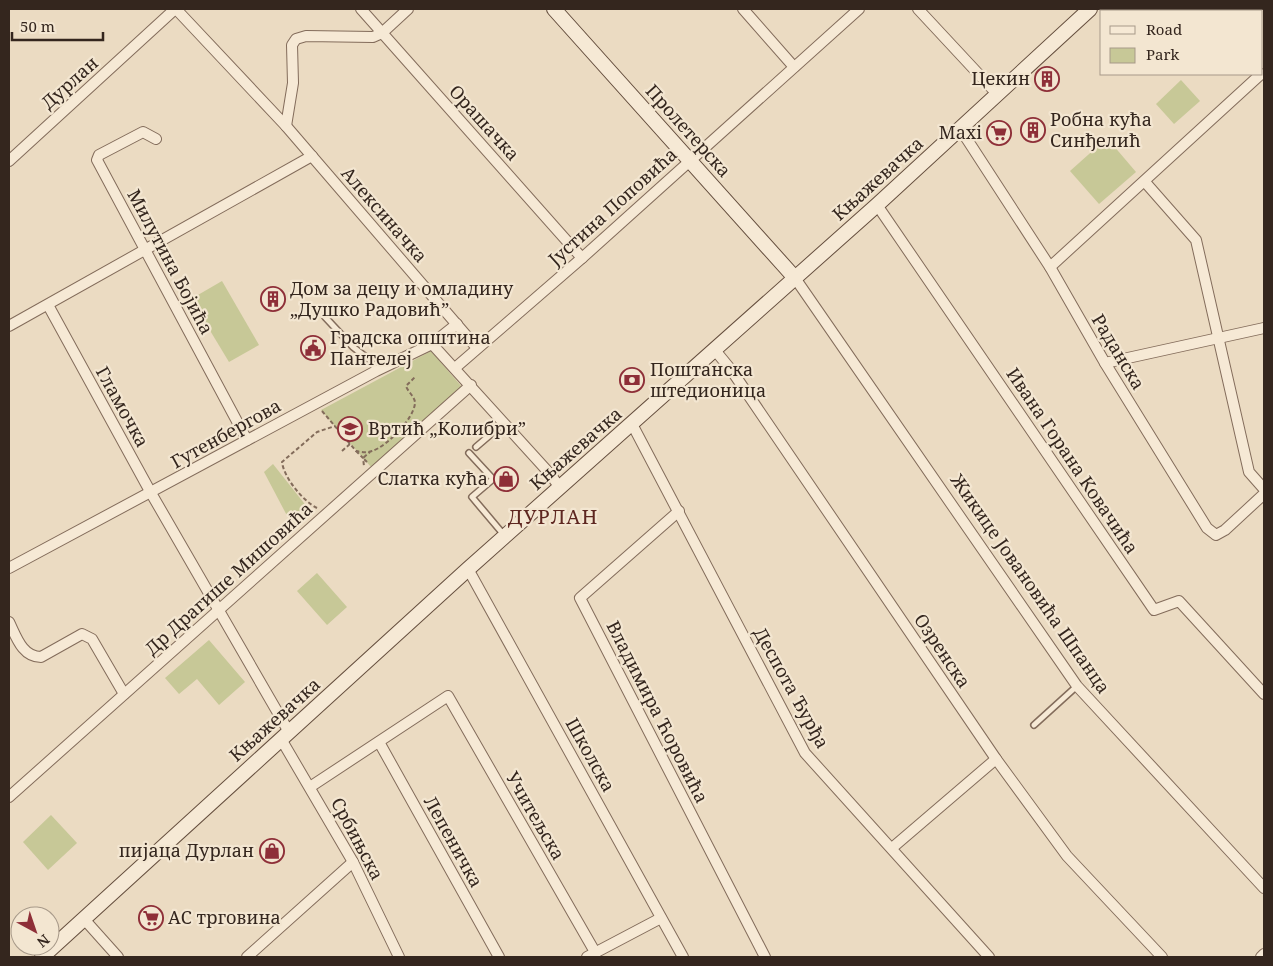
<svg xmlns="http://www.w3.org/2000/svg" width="1273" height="966" viewBox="0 0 1273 966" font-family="'Noto Serif',serif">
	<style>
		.green { fill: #c7c897 }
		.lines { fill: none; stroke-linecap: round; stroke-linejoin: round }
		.lane-casing { stroke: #836c5b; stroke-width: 8 }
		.street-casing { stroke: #836c5b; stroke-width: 12 }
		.secondary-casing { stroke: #654e3e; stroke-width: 16 }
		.path { stroke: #836c5b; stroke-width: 2; stroke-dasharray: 4 2.5; stroke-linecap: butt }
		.lane { stroke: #f6e9d5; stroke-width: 5 }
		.street { stroke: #f6e9d5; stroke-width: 10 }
		.secondary { stroke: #f6e9d5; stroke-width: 14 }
		.labels { text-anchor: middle; stroke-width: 4.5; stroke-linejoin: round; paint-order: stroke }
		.poi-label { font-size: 18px; fill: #34261e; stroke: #f3e6d1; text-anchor: start }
		.street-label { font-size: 18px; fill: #34261e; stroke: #f3e6d1 }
		.quarter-label { font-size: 20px; letter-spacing: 1px; fill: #5e2720; stroke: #f3e6d1 }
	</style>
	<rect width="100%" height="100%" fill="#ebdbc2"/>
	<g class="green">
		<path d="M 1181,80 L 1200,101 L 1174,124 L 1156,104 Z"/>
		<path d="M 1107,138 L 1136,172 L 1099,204 L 1070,171 Z"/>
		<path d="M 222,281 L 259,345 L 229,362 L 191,299 Z"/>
		<path d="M 431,351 L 462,387 L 371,467 L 321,410 Z"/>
		<path d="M 273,464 L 311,512 L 293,527 L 264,472 Z"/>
		<path d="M 317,573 L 347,607 L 327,625 L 297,591 Z"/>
		<path d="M 209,640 L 245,682 L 219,705 L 197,679 L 179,694 L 165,678 Z"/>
		<path d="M 51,815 L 77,843 L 48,870 L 23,842 Z"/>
	</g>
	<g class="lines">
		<defs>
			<g id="lane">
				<path d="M 325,317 L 353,347 L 371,361 L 376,371"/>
				<path d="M 476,447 L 504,423"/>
				<path d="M 469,453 L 493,479 L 472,497 L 504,535"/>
				<path d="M 1034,725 L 1077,686"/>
			</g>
			<g id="street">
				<path d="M 176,9 L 286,126 L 477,348"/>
				<path d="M 361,9 L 582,258"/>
				<path d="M 743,9 L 794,67"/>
				<path d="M 918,9 L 998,95"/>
				<path d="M 1211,9 L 1213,11"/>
				<path d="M 286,126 L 293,83 L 292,45 L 296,39 L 306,36 L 373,37 L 382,33 L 408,9"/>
				<path d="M 961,130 L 1050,267 L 1105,363 L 1207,528 L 1216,535 L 1225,530 L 1264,494"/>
				<path d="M 156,139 L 143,132 L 99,155 L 97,160 L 247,440"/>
				<path d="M 9,161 L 175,9"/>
				<path d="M 1145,182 L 1196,240 L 1249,472 L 1264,489"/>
				<path d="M 877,205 L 1154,610 L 1179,601 L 1264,694"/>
				<path d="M 1050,267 L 1261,74"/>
				<path d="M 795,278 L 1077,686 L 1264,888"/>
				<path d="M 48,305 L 151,493 L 289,732"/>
				<path d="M 9,326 L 312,156"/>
				<path d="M 432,344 L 551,475 L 560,488"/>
				<path d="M 714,349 L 732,371 L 996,759 L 1067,856 L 1162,957"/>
				<path d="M 1105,363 L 1264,328"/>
				<path d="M 455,368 L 582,258 L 859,9"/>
				<path d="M 632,424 L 805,753 L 989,957"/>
				<path d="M 679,511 L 580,598 L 765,957"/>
				<path d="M 9,568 L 376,371 L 432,344 L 457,324"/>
				<path d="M 468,569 L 683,957"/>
				<path d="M 9,622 C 16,636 22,657 41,657 L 82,634 L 92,639 L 124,694"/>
				<path d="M 281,739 L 353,862 L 399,957"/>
				<path d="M 379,742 L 499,957"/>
				<path d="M 310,787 L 448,696 L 595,952"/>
				<path d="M 9,797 L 471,385"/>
				<path d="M 892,848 L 996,759"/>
				<path d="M 84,919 L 118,957"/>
				<path d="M 247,957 L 353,862"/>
				<path d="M 587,957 L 661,918"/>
				<path d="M 1261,957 L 1264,954"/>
			</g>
			<g id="secondary">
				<path d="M 554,9 L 795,278"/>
				<path d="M 42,957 L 468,569 L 877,205 L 1090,9"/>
			</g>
		</defs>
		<use href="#lane" class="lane-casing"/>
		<use href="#street" class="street-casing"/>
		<use href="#secondary" class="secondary-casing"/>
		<g class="path">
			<path d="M 322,411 L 356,451 C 361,452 367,453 372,451 C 386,447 414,419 415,403 C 415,397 408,392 406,386 L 415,377"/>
			<path d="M 342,451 L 350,444"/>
			<path d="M 356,451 L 363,458 L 364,466"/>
			<path d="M 367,462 L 363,458 L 370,452"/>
			<path d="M 317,508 C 303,501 284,478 282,462 L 317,432 L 335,426"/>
		</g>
		<use href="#lane" class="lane"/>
		<use href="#street" class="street"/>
		<use href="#secondary" class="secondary"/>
	</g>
	<defs>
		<symbol id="building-ring" viewBox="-11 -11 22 22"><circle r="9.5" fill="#f3e6d1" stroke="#8e2f38" stroke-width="1.5"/><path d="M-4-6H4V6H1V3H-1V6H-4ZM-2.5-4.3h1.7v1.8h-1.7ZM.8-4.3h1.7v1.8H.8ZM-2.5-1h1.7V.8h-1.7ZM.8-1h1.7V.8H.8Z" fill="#8e2f38"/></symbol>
		<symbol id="supermarket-ring" viewBox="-11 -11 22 22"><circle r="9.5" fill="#f3e6d1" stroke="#8e2f38" stroke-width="1.5"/><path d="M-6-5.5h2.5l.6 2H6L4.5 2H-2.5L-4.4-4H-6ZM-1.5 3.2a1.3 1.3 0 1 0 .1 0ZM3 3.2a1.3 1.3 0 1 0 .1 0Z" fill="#8e2f38"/></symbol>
		<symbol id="civic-ring" viewBox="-11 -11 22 22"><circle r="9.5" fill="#f3e6d1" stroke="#8e2f38" stroke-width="1.5"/><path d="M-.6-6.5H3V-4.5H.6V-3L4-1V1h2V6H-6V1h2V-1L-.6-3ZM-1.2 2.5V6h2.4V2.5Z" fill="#8e2f38"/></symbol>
		<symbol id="bank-ring" viewBox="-11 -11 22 22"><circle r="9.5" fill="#f3e6d1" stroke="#8e2f38" stroke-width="1.5"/><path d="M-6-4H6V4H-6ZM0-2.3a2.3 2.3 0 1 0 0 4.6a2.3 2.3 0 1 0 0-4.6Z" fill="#8e2f38"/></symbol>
		<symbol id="school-ring" viewBox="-11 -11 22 22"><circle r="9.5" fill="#f3e6d1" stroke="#8e2f38" stroke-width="1.5"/><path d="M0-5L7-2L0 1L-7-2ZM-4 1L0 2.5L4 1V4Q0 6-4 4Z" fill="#8e2f38"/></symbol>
		<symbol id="shop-ring" viewBox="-11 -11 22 22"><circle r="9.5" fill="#f3e6d1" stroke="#8e2f38" stroke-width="1.5"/><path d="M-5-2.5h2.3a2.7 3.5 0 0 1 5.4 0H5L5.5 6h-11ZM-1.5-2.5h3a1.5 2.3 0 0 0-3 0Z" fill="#8e2f38"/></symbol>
	</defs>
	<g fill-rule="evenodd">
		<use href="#building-ring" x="1033" y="65" width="28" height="28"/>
		<use href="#building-ring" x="1019" y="116" width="28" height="28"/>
		<use href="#supermarket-ring" x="985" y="119" width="28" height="28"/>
		<use href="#building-ring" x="259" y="285" width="28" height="28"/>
		<use href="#civic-ring" x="299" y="334" width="28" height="28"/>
		<use href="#bank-ring" x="618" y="366" width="28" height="28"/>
		<use href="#school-ring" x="336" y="415" width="28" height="28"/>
		<use href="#shop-ring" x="492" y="465" width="28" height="28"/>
		<use href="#shop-ring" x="258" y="837" width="28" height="28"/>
		<use href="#supermarket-ring" x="137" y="904" width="28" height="28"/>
	</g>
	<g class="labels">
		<g class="poi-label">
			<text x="1030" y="85" text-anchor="end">Цекин</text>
			<text x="1050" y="126">Робна кућа<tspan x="1050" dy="21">Синђелић</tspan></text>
			<text x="982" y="139" text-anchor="end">Maxi</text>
			<text x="290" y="295">Дом за децу и омладину<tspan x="290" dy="21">„Душко Радовић”</tspan></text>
			<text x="330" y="344">Градска општина<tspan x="330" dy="21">Пантелеј</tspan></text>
			<text x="650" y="376">Поштанска<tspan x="650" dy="21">штедионица</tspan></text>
			<text x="368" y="435">Вртић „Колибри”</text>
			<text x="488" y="485" text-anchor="end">Слатка кућа</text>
			<text x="254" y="857" text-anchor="end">пијаца Дурлан</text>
			<text x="168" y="924">АС трговина</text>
		</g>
		<g class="street-label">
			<text transform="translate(70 83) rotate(-42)" y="6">Дурлан</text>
			<text transform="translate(484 123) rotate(48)" y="6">Орашачка</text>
			<text transform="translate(688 131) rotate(48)" y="6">Пролетерска</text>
			<text transform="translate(878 179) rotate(-42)" y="6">Књажевачка</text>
			<text transform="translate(613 207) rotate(-42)" y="6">Јустина Поповића</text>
			<text transform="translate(384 215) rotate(49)" y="6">Алексиначка</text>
			<text transform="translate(170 262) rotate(62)" y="6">Милутина Бојића</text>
			<text transform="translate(1118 352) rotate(59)" y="6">Раданска</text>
			<text transform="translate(122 407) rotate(61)" y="6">Гламочка</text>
			<text transform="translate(226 434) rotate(-29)" y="6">Гутенбергова</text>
			<text transform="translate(576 449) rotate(-41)" y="6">Књажевачка</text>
			<text transform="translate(1072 461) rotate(56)" y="6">Ивана Горана Ковачића</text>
			<text transform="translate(229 579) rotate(-42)" y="6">Др Драгише Мишовића</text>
			<text transform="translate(1030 584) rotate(55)" y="6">Жикице Јовановића Шпанца</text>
			<text transform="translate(942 651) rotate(56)" y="6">Озренска</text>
			<text transform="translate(791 688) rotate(61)" y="6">Деспота Ђурђа</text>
			<text transform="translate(657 712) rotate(63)" y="6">Владимира Ћоровића</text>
			<text transform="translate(275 720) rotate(-42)" y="6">Књажевачка</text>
			<text transform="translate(590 755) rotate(61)" y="6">Школска</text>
			<text transform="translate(535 816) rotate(60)" y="6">Учитељска</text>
			<text transform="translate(357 839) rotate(62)" y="6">Србињска</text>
			<text transform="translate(453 842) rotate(61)" y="6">Лепеничка</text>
		</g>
		<g class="quarter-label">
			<text x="553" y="524">ДУРЛАН</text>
		</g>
	</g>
	<rect width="1273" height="966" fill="none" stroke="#34261e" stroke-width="20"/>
	<rect x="1100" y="10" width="162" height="65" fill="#f3e6d1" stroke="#a79989"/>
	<rect x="1110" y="26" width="25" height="8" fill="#f6e9d5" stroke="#a79989"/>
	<text x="1146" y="35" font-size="15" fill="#34261e">Road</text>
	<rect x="1110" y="48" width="25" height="15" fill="#c7c897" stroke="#a79989"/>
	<text x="1146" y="60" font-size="15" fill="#34261e">Park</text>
	<g transform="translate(35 931) rotate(140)"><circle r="24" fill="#f3e6d1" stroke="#a79989"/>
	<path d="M0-4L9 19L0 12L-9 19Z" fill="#8e2f38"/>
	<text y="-8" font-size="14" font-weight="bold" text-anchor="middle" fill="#34261e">N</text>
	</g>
	<path d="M12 32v8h91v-8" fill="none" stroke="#34261e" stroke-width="2.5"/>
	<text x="20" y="32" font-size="15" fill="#34261e" stroke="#f3e6d1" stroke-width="4" paint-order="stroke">50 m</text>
</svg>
